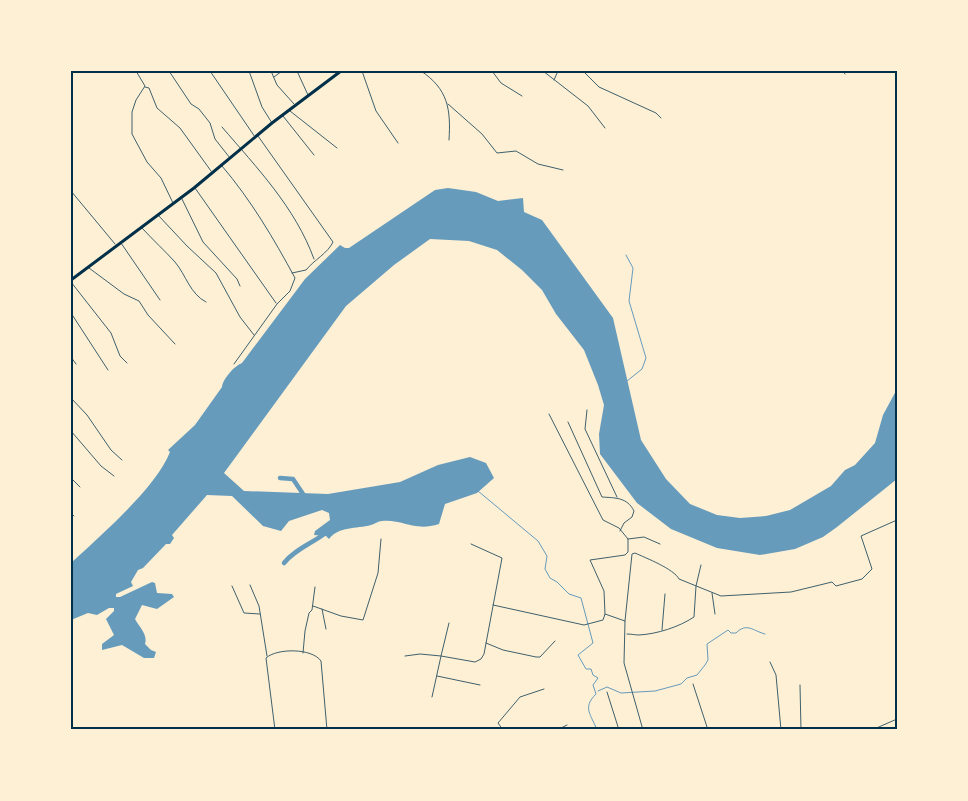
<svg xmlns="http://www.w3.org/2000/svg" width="968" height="801" viewBox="0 0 968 801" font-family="'Archivo Narrow',sans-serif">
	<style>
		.water { fill: #669bbc }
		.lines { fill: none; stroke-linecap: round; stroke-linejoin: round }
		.stream { stroke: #669bbc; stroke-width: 1 }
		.river { stroke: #669bbc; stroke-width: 4.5 }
		.minor { stroke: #3f606c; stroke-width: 1 }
		.trunk { stroke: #003049; stroke-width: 3 }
		.neatline { fill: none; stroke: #003049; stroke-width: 2 }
	</style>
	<rect width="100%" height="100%" fill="#fdf0d5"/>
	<path class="water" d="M 448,188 L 476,192 L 498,201 L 523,198 L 524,212 L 542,220 L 613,318 L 641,440 L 666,479 L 690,504 L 717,515 L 740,518 L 766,516 L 790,510 L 831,486 L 845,470 L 855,465 L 875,443 L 883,415 L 897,389 L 897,479 L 837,527 L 823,537 L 795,549 L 760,555 L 717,548 L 671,529 L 637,503 L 600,454 L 599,434 L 604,405 L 598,385 L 584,350 L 556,314 L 542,290 L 522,270 L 497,250 L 469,241 L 430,239 L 394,265 L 346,306 L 224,473 L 244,491 L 328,494 L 400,482 L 438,465 L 470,457 L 486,463 L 494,478 L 477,493 L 445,504 L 439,524 C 414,532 403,519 382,521 C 378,521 375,524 371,525 C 356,529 339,526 329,539 L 326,536 L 314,535 L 315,531 L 330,520 L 329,513 L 322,510 L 289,521 L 281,531 L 263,526 L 232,496 L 207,495 L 172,535 L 174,538 L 170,544 L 166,544 L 143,568 L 138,570 L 131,582 L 133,586 L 116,594 L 116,597 L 120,597 L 152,582 L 155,583 L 157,593 L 172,594 L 174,597 L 157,609 L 142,605 L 135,619 C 139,627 148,634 145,644 L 151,650 L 156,652 L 154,658 L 144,658 L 122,645 L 102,650 L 102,644 L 114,635 L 106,619 L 114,611 L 114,608 L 109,608 L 97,615 L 88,613 L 71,620 L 71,563 C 100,536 156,488 170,452 L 168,450 L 195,425 L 222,387 C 223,379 234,366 242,363 L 305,279 L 340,245 L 345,248 L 349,248 L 435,190 Z"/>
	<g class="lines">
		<g class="stream">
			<path d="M 626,255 L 633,268 L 629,301 L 646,358 L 642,369 L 627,381"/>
			<path d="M 478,491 L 538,541 L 547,556 L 545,569 L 550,578 L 557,582 L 569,594 L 581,598 L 593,643 L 578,655 L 586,669 L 591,669 L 593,675 L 598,678 L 593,685 L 596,694 C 582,708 591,714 597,730"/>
			<path d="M 598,691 L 607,687 L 621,693 L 655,691 L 681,684 L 687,678 L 697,675 L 705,665 L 708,660 L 707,644 L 728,630 L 731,633 L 736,633 C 747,622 753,631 765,634"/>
		</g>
		<g class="river">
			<path d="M 280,478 L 293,479 L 305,497"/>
			<path d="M 284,563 C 295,549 313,543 327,532"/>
		</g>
		<g class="minor">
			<path d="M 136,71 L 145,86 L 136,100 L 132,112 L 132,134 L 147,162 L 161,178 L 173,203"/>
			<path d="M 169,71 L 191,104 L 199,109 L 210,123 L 215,139 L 230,158"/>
			<path d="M 210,71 L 255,137"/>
			<path d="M 249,71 L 262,107 L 272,123"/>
			<path d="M 271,71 L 277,85 L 294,104"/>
			<path d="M 297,71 L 308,95"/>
			<path d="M 362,71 L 376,111 L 398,143"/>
			<path d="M 421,71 C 448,89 451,109 449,140"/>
			<path d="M 492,71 L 501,83 L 522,96"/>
			<path d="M 543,71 L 588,106 L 605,128"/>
			<path d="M 583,71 L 599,87 L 656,113 L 661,118"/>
			<path d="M 843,71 L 845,74"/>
			<path d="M 274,77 L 282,71"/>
			<path d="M 554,80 L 558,71"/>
			<path d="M 145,87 L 149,88 L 157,108 L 180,128 L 211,171"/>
			<path d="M 448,104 L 482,134 L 497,153 L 516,151 L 538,164 L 563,170"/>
			<path d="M 290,111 L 337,148"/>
			<path d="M 283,116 L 314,155"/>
			<path d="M 222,127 C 257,168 295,207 314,259"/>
			<path d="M 258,136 L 333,242 C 328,253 314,260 306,270 L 292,273"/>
			<path d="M 222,166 C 251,200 274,239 295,278 L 290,291 L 277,304 L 234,364"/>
			<path d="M 195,188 L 276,303"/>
			<path d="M 71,191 L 115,244"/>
			<path d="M 181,197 L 203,242 L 237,279 L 240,286"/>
			<path d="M 158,215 L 187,246 L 216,273 L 240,317 L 254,335"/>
			<path d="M 142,228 C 153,240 165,251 175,262 C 186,275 190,294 206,302"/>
			<path d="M 121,243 L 160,300"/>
			<path d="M 89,268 L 124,294 L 139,301 L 148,315 L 175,344"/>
			<path d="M 71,282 L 111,333 L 120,356 L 127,363"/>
			<path d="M 71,313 L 108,370"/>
			<path d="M 71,357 L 76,364"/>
			<path d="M 71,398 L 87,415 L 111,450 L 122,460"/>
			<path d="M 587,410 L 585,429 L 617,497"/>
			<path d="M 549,414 L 603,520 L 619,528 L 628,539 L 628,552 L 625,555 L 590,560 L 604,591 L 605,614"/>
			<path d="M 568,422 L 602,497 C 615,498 627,497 634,511 L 632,517 L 624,523 L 620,531"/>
			<path d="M 71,431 L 101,466 L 114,476"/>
			<path d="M 71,478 L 80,487"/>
			<path d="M 71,513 L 74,516"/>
			<path d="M 628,539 L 644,537 L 660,544"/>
			<path d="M 250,585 L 259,606 L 267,656"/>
			<path d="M 232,586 L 244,613 L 260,614"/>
			<path d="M 712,593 L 715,614"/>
			<path d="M 493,605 L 584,625 L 603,620 L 605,614 L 625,621 L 624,663 L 643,730"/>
			<path d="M 313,606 L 341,616 L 363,620 L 378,573 L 381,539"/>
			<path d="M 322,609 L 326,629"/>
			<path d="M 625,621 L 632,554 L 635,553 C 646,558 674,569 679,579 L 721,596 L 791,592 L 832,582 L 836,586 L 862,579 L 872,569 L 861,536 L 897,520"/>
			<path d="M 662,630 L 665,594"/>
			<path d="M 627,634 C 632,634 635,635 639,635 C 657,634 679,627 694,617 L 696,586 L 701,565"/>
			<path d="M 486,643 L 503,650 L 536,657 L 540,657 L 555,641"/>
			<path d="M 303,653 L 305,631 L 309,613 L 312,610 L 315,587"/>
			<path d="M 405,656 L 420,654 L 441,656 L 449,623"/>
			<path d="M 770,662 L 776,675 L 781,730"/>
			<path d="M 437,676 L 480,685"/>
			<path d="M 693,684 L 708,730"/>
			<path d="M 800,685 L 801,730"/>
			<path d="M 607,692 L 619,730"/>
			<path d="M 432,697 L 441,656 L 475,662 L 481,659 L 484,654 L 502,558 L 471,544"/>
			<path d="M 275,730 L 266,658 C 277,648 312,648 321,661 L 327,730"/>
			<path d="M 503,730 L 498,723 L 520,697 L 544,689"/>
			<path d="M 557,730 L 567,725"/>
			<path d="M 872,730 L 897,719"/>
		</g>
		<path class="trunk" d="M 71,280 L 194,188 L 272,123 L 341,71"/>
	</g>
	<rect width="968" height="801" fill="none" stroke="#fdf0d5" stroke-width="145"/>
	<rect x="72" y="72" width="824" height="656" class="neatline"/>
</svg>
